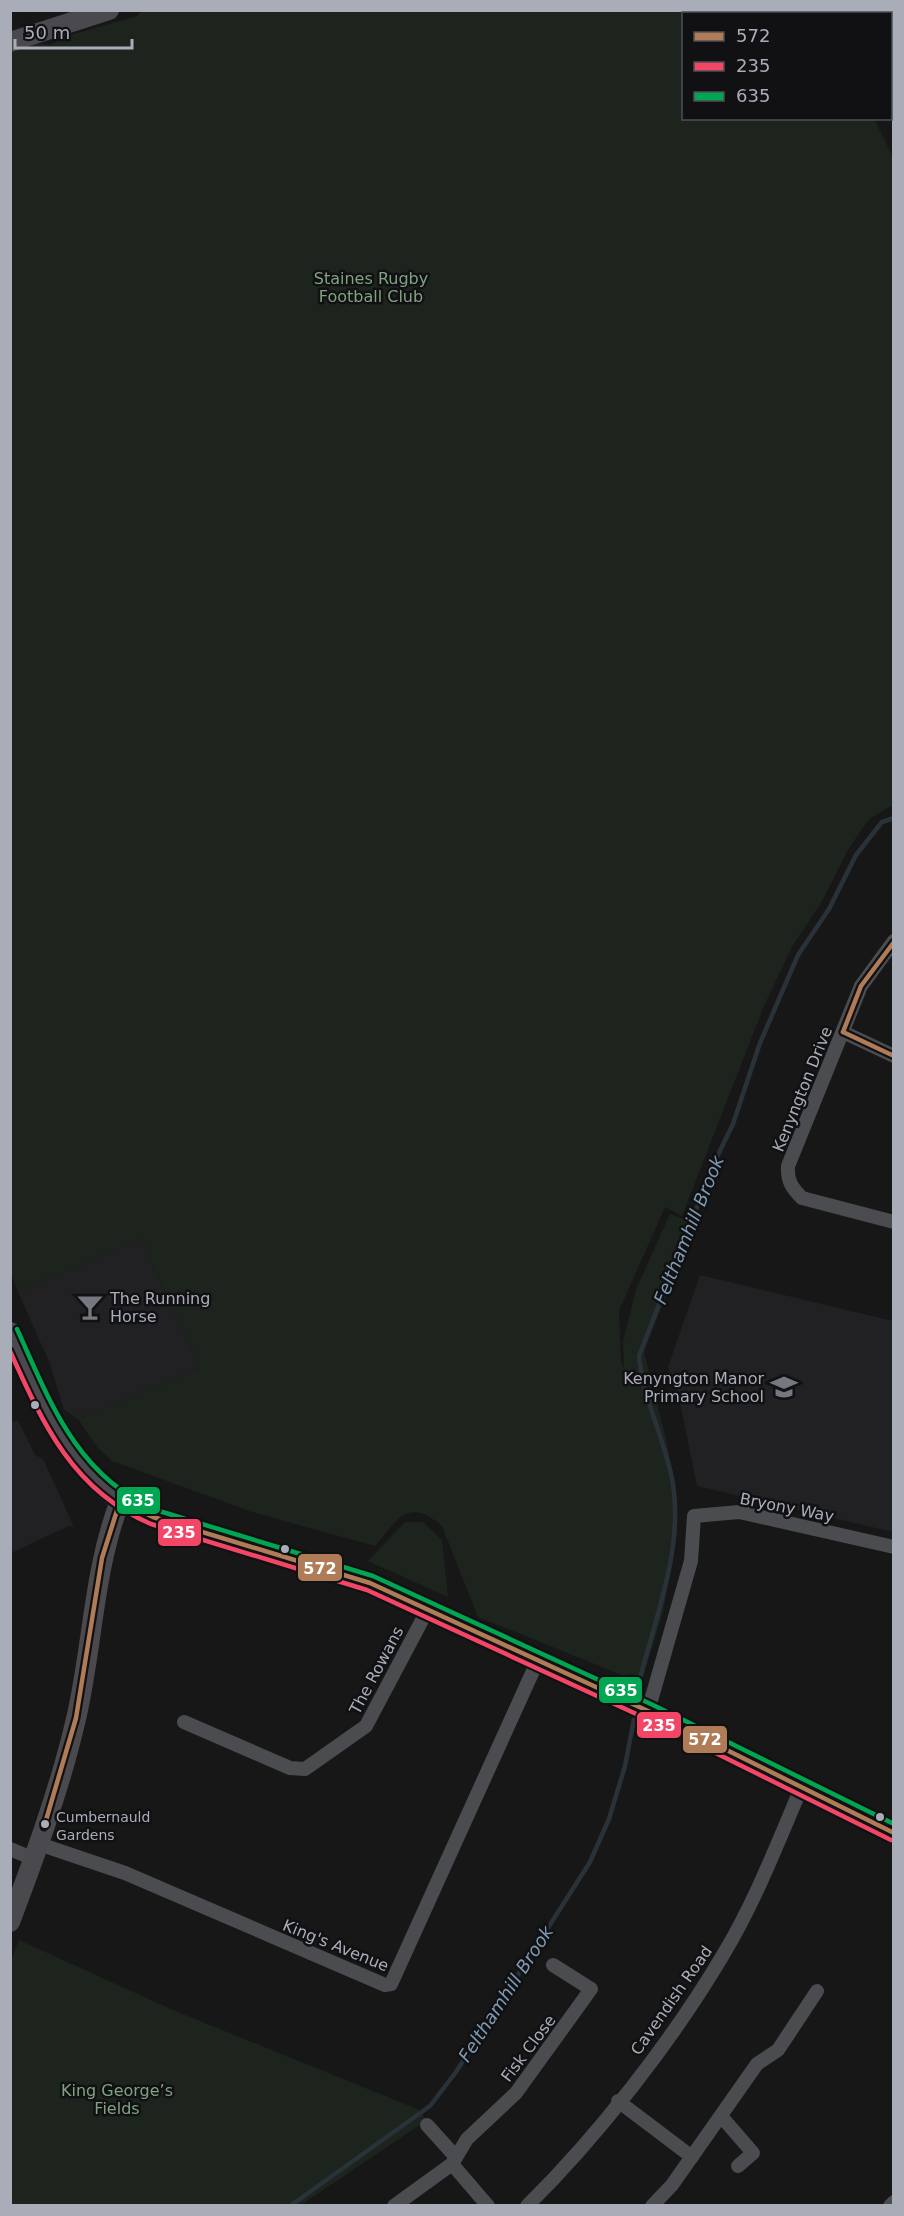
<svg xmlns="http://www.w3.org/2000/svg" width="904" height="2216" viewBox="0 0 904 2216" font-family="'DejaVu Sans',sans-serif">
	<style>
		.built { fill: #212123 }
		.green { fill: #1d241e }
		.lines { fill: none; stroke-linecap: round; stroke-linejoin: round }
		.stream { stroke: #2a3239; stroke-width: 4.5 }
		.street { stroke: #4b4c50; stroke-width: 14 }
		.secondary { stroke: #4a4a4e; stroke-width: 20 }
		.bus-1-casing { stroke: #111113; stroke-width: 9 }
		.bus-2-casing { stroke: #111113; stroke-width: 9 }
		.bus-3-casing { stroke: #111113; stroke-width: 9 }
		.bus-1 { stroke: #b07c57; stroke-width: 4.5 }
		.bus-2 { stroke: #f34667; stroke-width: 4.5 }
		.bus-3 { stroke: #00a651; stroke-width: 4.5 }
		.bus-dot { fill: #a8adb8; stroke: #111113; stroke-width: 2 }
		.labels { text-anchor: middle; stroke-width: 5; stroke-linejoin: round; paint-order: stroke }
		.bus-label { font-size: 14px; fill: #a8adb8; stroke: #111113; text-anchor: start }
		.park-label { font-size: 16px; fill: #7fa381; stroke: #111113 }
		.street-label { font-size: 16px; fill: #a8adb8; stroke: #111113 }
		.poi-label { font-size: 16px; fill: #a8adb8; stroke: #111113; text-anchor: start }
		.water-label { font-size: 18px; font-style: italic; fill: #7f9bb3; stroke: #111113 }
		.line-badge { stroke: #111113; stroke-width: 2 }
		.badge-label { font-size: 16px; text-anchor: middle; font-weight: bold; fill: #fff }
	</style>
	<rect width="100%" height="100%" fill="#171717"/>
	<g class="built">
		<path d="M 141,1239 L 200,1368 L 78,1419 L 64,1410 L 50,1364 L 18,1292 Z"/>
		<path d="M 700,1275 L 893,1321 L 893,1532 L 697,1486 L 681,1407 L 668,1367 Z"/>
		<path d="M 18,1420 L 35,1455 L 43,1459 L 74,1527 L 69,1526 L 11,1553 L 11,1423 Z"/>
	</g>
	<g class="green">
		<path d="M 151,10 L 820,11 L 821,13 L 684,14 L 684,118 L 874,119 L 893,157 L 893,805 L 869,819 L 849,848 L 821,903 L 792,947 L 764,1006 L 682,1216 L 665,1207 L 619,1311 L 621,1361 L 624,1369 L 623,1342 L 636,1289 L 670,1214 L 694,1223 L 644,1352 L 666,1439 L 677,1495 L 677,1535 L 663,1612 L 643,1677 L 629,1674 L 627,1677 L 478,1617 L 442,1526 C 408,1497 398,1519 375,1546 L 252,1512 L 112,1461 L 97,1447 L 78,1419 L 200,1368 L 141,1239 L 18,1292 L 11,1273 L 10,55 L 17,48 L 35,43 L 50,45 L 67,36 L 137,16 L 142,11 Z"/>
		<path d="M 839,11 L 893,11 L 893,121 L 890,115 L 890,14 L 840,13 Z"/>
		<path d="M 405,1522 L 423,1522 L 442,1540 L 448,1597 L 368,1561 Z"/>
		<path d="M 19,1940 L 173,2010 L 417,2109 L 427,2120 L 301,2205 L 11,2205 L 10,1963 Z"/>
	</g>
	<g class="lines">
		<g class="stream">
			<path d="M 640,1678 C 656,1617 683,1548 673,1484 C 666,1442 642,1397 639,1356 L 715,1161 L 733,1124 L 760,1043 L 798,955 L 829,909 L 856,855 L 882,822 L 894,818"/>
			<path d="M 290,2206 L 430,2106 L 456,2072 L 590,1862 L 609,1819 L 625,1766 L 634,1719"/>
		</g>
		<g class="street">
			<path d="M 894,941 L 861,986 L 788,1166 C 787,1181 792,1188 802,1198 L 894,1222"/>
			<path d="M 843,1032 L 894,1056"/>
			<path d="M 648,1711 L 691,1561 L 694,1516 L 739,1512 L 894,1547"/>
			<path d="M 184,1722 L 290,1768 L 305,1769 L 366,1726 L 428,1609"/>
			<path d="M 39,1844 L 125,1873 L 385,1985 L 391,1984 L 538,1660"/>
			<path d="M 10,1849 L 34,1859"/>
			<path d="M 618,2101 L 692,2157"/>
			<path d="M 721,2116 L 753,2153 L 738,2166"/>
			<path d="M 427,2125 L 455,2156"/>
			<path d="M 452,2164 L 467,2139 L 516,2093 L 591,1989 L 553,1965"/>
			<path d="M 452,2164 L 488,2206"/>
			<path d="M 394,2206 L 452,2164"/>
			<path d="M 527,2206 C 598,2136 672,2041 723,1955 C 755,1902 778,1842 802,1786"/>
			<path d="M 652,2206 L 672,2185 L 757,2064 L 778,2050 L 817,1991"/>
			<path d="M 890,2206 L 894,2202"/>
		</g>
		<g class="secondary">
			<path d="M 10,42 L 109,10"/>
			<path d="M 10,1332 C 38,1393 62,1460 120,1501 C 129,1508 142,1512 153,1517 L 370,1583 L 648,1711 L 894,1833"/>
			<path d="M 10,1922 C 35,1856 60,1788 76,1719 C 93,1646 93,1571 120,1501"/>
		</g>
		<defs>
			<g id="bus-1">
				<path d="M 843,1032 L 861,986 L 894,942"/>
				<path d="M 843,1032 L 894,1056"/>
				<path d="M 120,1501 L 153,1517 L 370,1583 L 648,1711 L 894,1833"/>
				<path d="M 44,1827 L 76,1718 L 102,1558 L 120,1501"/>
			</g>
			<path id="bus-2" d="M 10,1351 C 43,1424 73,1491 151,1524 L 367,1590 L 645,1718 L 891,1840"/>
			<path id="bus-3" d="M 17,1329 C 50,1402 77,1476 156,1510 L 373,1576 L 651,1704 L 894,1824"/>
		</defs>
		<use href="#bus-1" class="bus-1-casing"/>
		<use href="#bus-2" class="bus-2-casing"/>
		<use href="#bus-3" class="bus-3-casing"/>
		<use href="#bus-1" class="bus-1"/>
		<use href="#bus-2" class="bus-2"/>
		<use href="#bus-3" class="bus-3"/>
	</g>
	<defs>
		<symbol id="bar-bare" viewBox="-9 -9 18 18"><path d="M-6-5H6L.8 .8V4.5H3.5V6h-7V4.5H-.8V.8Z" fill="#757880" stroke="#111113" stroke-width="2.5" paint-order="stroke"/></symbol>
		<symbol id="school-bare" viewBox="-9 -9 18 18"><path d="M0-5L7-2L0 1L-7-2ZM-4 1L0 2.5L4 1V4Q0 6-4 4Z" fill="#757880" stroke="#111113" stroke-width="2.5" paint-order="stroke"/></symbol>
	</defs>
	<g fill-rule="evenodd">
		<use href="#bar-bare" x="71" y="1288" width="38" height="38"/>
		<use href="#school-bare" x="765" y="1368" width="38" height="38"/>
	</g>
	<g class="bus-dot">
		<circle cx="35" cy="1405" r="5"/>
		<circle cx="285" cy="1549" r="5"/>
		<circle cx="880" cy="1817" r="5"/>
		<circle cx="45" cy="1824" r="5"/>
	</g>
	<g class="labels">
		<g class="bus-label">
			<text x="56" y="1822">Cumbernauld<tspan x="56" dy="18">Gardens</tspan></text>
		</g>
		<g class="park-label">
			<text x="371" y="284">Staines Rugby<tspan x="371" dy="18">Football Club</tspan></text>
			<text x="117" y="2096">King George’s<tspan x="117" dy="18">Fields</tspan></text>
		</g>
		<g class="street-label">
			<text transform="translate(802 1089) rotate(-68)" y="6">Kenyngton Drive</text>
			<text transform="translate(787 1507) rotate(11)" y="6">Bryony Way</text>
			<text transform="translate(376 1670) rotate(-62)" y="6">The Rowans</text>
			<text transform="translate(336 1945) rotate(22)" y="6">King's Avenue</text>
			<text transform="translate(671 2000) rotate(-55)" y="6">Cavendish Road</text>
			<text transform="translate(528 2048) rotate(-53)" y="6">Fisk Close</text>
		</g>
		<g class="poi-label">
			<text x="110" y="1304">The Running<tspan x="110" dy="18">Horse</tspan></text>
			<text x="764" y="1384" text-anchor="end">Kenyngton Manor<tspan x="764" dy="18">Primary School</tspan></text>
		</g>
		<g class="water-label">
			<text transform="translate(689 1230) rotate(-68)" y="6">Felthamhill Brook</text>
			<text transform="translate(506 1994) rotate(-57)" y="6">Felthamhill Brook</text>
		</g>
	</g>
	<g class="line-badge">
		<rect x="116" y="1486" width="45" height="29" rx="6" fill="#00a651"/>
		<rect x="157" y="1518" width="45" height="29" rx="6" fill="#f34667"/>
		<rect x="297" y="1553" width="46" height="29" rx="6" fill="#b07c57"/>
		<rect x="598" y="1676" width="45" height="28" rx="6" fill="#00a651"/>
		<rect x="636" y="1711" width="46" height="28" rx="6" fill="#f34667"/>
		<rect x="682" y="1725" width="46" height="29" rx="6" fill="#b07c57"/>
	</g>
	<g class="badge-label">
		<text x="138" y="1506">635</text>
		<text x="179" y="1538">235</text>
		<text x="320" y="1574">572</text>
		<text x="621" y="1696">635</text>
		<text x="659" y="1731">235</text>
		<text x="705" y="1745">572</text>
	</g>
	<rect width="904" height="2216" fill="none" stroke="#a8adb8" stroke-width="24"/>
	<rect x="682" y="12" width="210" height="108" fill="#111113" stroke="#4d4f55" stroke-width="1.5"/>
	<rect x="694" y="32" width="30" height="9" fill="#b07c57" stroke="#4d4f55" stroke-width="1.5"/>
	<text x="736" y="42" font-size="18" fill="#a8adb8">572</text>
	<rect x="694" y="62" width="30" height="9" fill="#f34667" stroke="#4d4f55" stroke-width="1.5"/>
	<text x="736" y="72" font-size="18" fill="#a8adb8">235</text>
	<rect x="694" y="92" width="30" height="9" fill="#00a651" stroke="#4d4f55" stroke-width="1.5"/>
	<text x="736" y="102" font-size="18" fill="#a8adb8">635</text>
	<path d="M15 39v9h117v-9" fill="none" stroke="#a8adb8" stroke-width="3"/>
	<text x="24" y="39" font-size="18" fill="#a8adb8" stroke="#111113" stroke-width="4.5" paint-order="stroke">50 m</text>
</svg>
